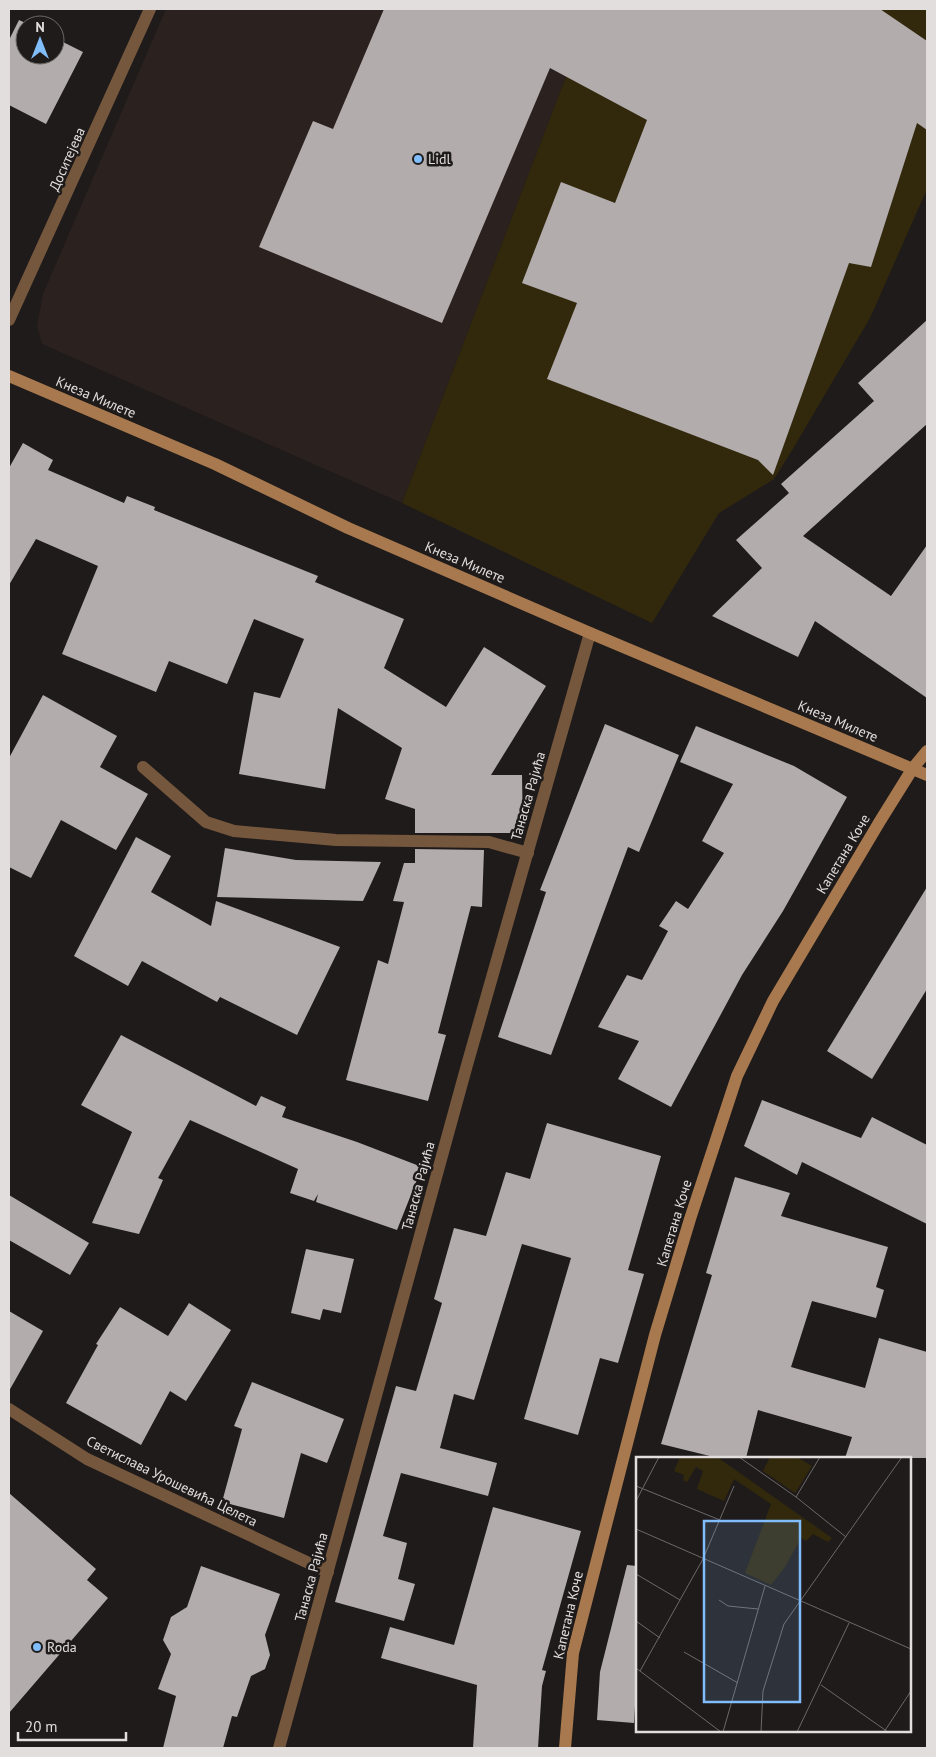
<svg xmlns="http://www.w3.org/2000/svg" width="936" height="1757" viewBox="0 0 936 1757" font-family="'PT Sans',sans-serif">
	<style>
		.built { fill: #2b211e }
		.green { fill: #32290d }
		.building { fill: #b2acad }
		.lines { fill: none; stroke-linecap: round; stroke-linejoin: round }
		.street { stroke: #75573d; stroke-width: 12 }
		.secondary { stroke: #a8794e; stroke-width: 12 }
		.poi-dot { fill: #81bdfa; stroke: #1f1b1a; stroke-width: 2 }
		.labels { text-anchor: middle; stroke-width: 5; stroke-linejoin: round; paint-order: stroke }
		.street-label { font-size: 14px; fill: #e1dedd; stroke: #1f1b1a }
		.poi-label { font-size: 14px; fill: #e1dedd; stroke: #1f1b1a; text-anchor: start }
		.inset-road { fill: none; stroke: #6d6968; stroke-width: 1 }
		.view { fill: #81bdfa; fill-opacity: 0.15; stroke: #81bdfa; stroke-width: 2.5 }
		.inset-edge { fill: none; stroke: #e1dedd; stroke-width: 2.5 }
	</style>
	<rect width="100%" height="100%" fill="#1f1b1a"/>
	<path class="built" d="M 166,9 L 592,9 L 402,503 L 42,344 L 37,326 L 43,294 Z"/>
	<path class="green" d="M 592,9 L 927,9 L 927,189 L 870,318 L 791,452 L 774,479 L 719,513 L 652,623 L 402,503 Z"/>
	<g class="building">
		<path d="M 384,9 L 880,9 L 927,41 L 927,130 L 917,123 L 871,267 L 849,263 L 773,475 L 758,460 L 547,379 L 577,303 L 522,283 L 561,182 L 615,203 L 647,120 L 550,68 L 442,323 L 259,247 L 313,121 L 333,129 Z"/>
		<path d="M 19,20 L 30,25 L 25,25 L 25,55 L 55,55 L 55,38 L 83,52 L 46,124 L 9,105 L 9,40 Z"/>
		<path d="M 927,320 L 927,424 L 803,536 L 891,596 L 927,545 L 927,698 L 815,621 L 798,657 L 712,616 L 762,568 L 736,540 L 789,493 L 781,484 L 874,401 L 858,383 Z"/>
		<path d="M 23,443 L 53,460 L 48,470 L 124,503 L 127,496 L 155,507 L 154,510 L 318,576 L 315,582 L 404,619 L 384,668 L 446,707 L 484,647 L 546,686 L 491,775 L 522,775 L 523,833 L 415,833 L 415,809 L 385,799 L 402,748 L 338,708 L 325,789 L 239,774 L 254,692 L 280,698 L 304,639 L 254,619 L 227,684 L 169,661 L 156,692 L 62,654 L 98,566 L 36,539 L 9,585 L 9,468 Z"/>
		<path d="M 43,695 L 117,736 L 100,767 L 148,794 L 116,850 L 61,820 L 31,878 L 9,867 L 9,758 Z"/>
		<path d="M 605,724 L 679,755 L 639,852 L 628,847 L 551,1055 L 498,1037 L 546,892 L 540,890 Z"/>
		<path d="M 696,726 L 794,766 L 847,797 L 783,911 L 742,975 L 671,1107 L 618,1079 L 639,1041 L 598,1027 L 627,975 L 642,980 L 668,931 L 659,926 L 676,901 L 688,909 L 724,853 L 702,841 L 733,784 L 680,762 Z"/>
		<path d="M 136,837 L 171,856 L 151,892 L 211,926 L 216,901 L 340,947 L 297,1035 L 220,997 L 217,1002 L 142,961 L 128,986 L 74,956 Z"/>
		<path d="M 225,848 L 296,860 L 381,862 L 363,901 L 217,897 Z"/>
		<path d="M 415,849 L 484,850 L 482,907 L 471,906 L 438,1033 L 446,1035 L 428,1101 L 346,1080 L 378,960 L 388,964 L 404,902 L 393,901 L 404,863 L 415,863 Z"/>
		<path d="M 927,887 L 927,989 L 872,1079 L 827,1051 Z"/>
		<path d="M 121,1035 L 256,1106 L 261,1096 L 286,1107 L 282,1117 L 357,1142 L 422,1167 L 397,1230 L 316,1202 L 318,1194 L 314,1201 L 290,1193 L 298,1169 L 190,1120 L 158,1178 L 163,1180 L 139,1234 L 92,1223 L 132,1132 L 81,1105 Z"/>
		<path d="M 762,1100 L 861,1138 L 872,1117 L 927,1145 L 927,1224 L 802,1162 L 797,1175 L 744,1146 Z"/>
		<path d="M 547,1123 L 661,1156 L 628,1270 L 644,1274 L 618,1363 L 600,1358 L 578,1435 L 524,1419 L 571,1258 L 522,1244 L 474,1400 L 454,1394 L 440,1448 L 497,1463 L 488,1496 L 401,1473 L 383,1536 L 407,1543 L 398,1579 L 415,1584 L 404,1621 L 335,1602 L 396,1386 L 416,1391 L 442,1303 L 434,1299 L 454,1228 L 486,1236 L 506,1172 L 530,1179 Z"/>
		<path d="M 735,1177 L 790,1193 L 781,1216 L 888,1247 L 876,1287 L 884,1290 L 876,1318 L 812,1301 L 791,1367 L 865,1388 L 879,1338 L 927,1352 L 927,1458 L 845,1458 L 852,1437 L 758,1410 L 746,1458 L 718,1458 L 661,1444 L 712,1275 L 706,1273 Z"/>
		<path d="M 9,1195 L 89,1243 L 70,1275 L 9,1240 Z"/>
		<path d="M 306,1249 L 354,1259 L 341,1313 L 323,1309 L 320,1320 L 291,1313 Z"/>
		<path d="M 189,1303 L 231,1330 L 186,1401 L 170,1391 L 141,1445 L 66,1403 L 98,1345 L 96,1344 L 120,1307 L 168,1336 Z"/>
		<path d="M 9,1311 L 43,1331 L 9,1391 Z"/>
		<path d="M 252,1382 L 344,1419 L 327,1463 L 301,1453 L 284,1518 L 222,1502 L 242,1429 L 234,1426 Z"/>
		<path d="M 9,1493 L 96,1569 L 87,1580 L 108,1598 L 9,1713 Z"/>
		<path d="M 493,1507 L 581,1531 L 542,1670 L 546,1671 L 542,1686 L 538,1748 L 473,1748 L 477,1685 L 381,1658 L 390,1627 L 454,1645 Z"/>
		<path d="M 627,1565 L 637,1566 L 637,1672 L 634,1723 L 597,1720 L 600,1672 Z"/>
		<path d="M 201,1566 L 280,1594 L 265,1635 L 270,1655 L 265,1669 L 251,1676 L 237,1717 L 232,1716 L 223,1748 L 163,1748 L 176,1696 L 158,1689 L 171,1654 L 163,1640 L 171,1617 L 187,1607 Z"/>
	</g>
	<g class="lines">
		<g class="street">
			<path d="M 9,320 L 150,9"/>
			<path d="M 143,767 L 206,822 L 234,831 L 336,840 L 489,842 L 528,853"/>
			<path d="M 9,1409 L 87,1459 L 328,1572"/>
			<path d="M 279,1748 L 467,1065 L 590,633"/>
		</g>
		<g class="secondary">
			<path d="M 9,376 L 215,464 L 348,528 L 590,633 L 927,775"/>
			<path d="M 565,1748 L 573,1653 L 655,1335 L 690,1219 L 737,1076 L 773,1001 L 880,821 L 913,768 L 927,751"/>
		</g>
	</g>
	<g class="poi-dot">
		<circle cx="418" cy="159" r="5"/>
		<circle cx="37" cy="1647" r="5"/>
	</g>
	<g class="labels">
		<g class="street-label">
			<text transform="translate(67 159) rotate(-66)" y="5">Доситејева</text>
			<text transform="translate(96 397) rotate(23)" y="5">Кнеза Милете</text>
			<text transform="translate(465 562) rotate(23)" y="5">Кнеза Милете</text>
			<text transform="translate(838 721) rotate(23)" y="5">Кнеза Милете</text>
			<text transform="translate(528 796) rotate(-74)" y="5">Танаска Рајића</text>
			<text transform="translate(843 854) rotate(-59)" y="5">Капетана Коче</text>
			<text transform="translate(418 1186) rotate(-75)" y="5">Танаска Рајића</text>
			<text transform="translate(674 1223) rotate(-73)" y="5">Капетана Коче</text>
			<text transform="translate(172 1481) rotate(26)" y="5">Светислава Урошевића Целета</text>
			<text transform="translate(311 1577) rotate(-75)" y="5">Танаска Рајића</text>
			<text transform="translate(568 1615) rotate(-77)" y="5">Капетана Коче</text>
		</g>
		<g class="poi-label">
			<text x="428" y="164">Lidl</text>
			<text x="47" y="1652">Roda</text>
		</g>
	</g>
	<g transform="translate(636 1457)">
		<rect width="275" height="275" fill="#1f1b1a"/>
		<path d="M 44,0 L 81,0 L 196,81 L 192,85 L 177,77 L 170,84 L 165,81 L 149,110 L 135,128 L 109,116 L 135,47 L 98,22 L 88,44 L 61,32 L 67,14 L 60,10 L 51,25 L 47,23 L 48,18 L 38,14 ZM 134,0 L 161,0 L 176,9 L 159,36 L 127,14 Z" fill="#32290d"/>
		<path class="inset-road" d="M 103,0 L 160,40 L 210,80M 0,29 L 84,63M 160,40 L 184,0M 0,44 L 23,0M 0,72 L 275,192M 0,117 L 44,143M 83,143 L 92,149 L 122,152M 0,164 L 24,181M 48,195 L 102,226M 0,211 L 85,275M 4,214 L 67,102 L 98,29M 185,228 L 252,275M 87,275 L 129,129M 125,275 L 127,234 L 148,167 L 266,0M 161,275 L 213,166M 248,275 L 275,234"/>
		<path class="view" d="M 68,64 L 164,64 L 164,245 L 68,245 Z"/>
		<rect width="275" height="275" class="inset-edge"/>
	</g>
	<rect width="936" height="1757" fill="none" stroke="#e1dedd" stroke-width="20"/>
	<g transform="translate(40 40)"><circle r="24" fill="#1f1b1a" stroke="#6d6968"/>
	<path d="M0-4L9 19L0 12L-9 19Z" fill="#81bdfa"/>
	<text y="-8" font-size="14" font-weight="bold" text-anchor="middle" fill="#e1dedd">N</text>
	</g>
	<path d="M18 1732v8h108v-8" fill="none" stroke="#e1dedd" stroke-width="2.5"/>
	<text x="25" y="1732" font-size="15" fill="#e1dedd" stroke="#1f1b1a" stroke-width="4" paint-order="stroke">20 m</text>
</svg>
